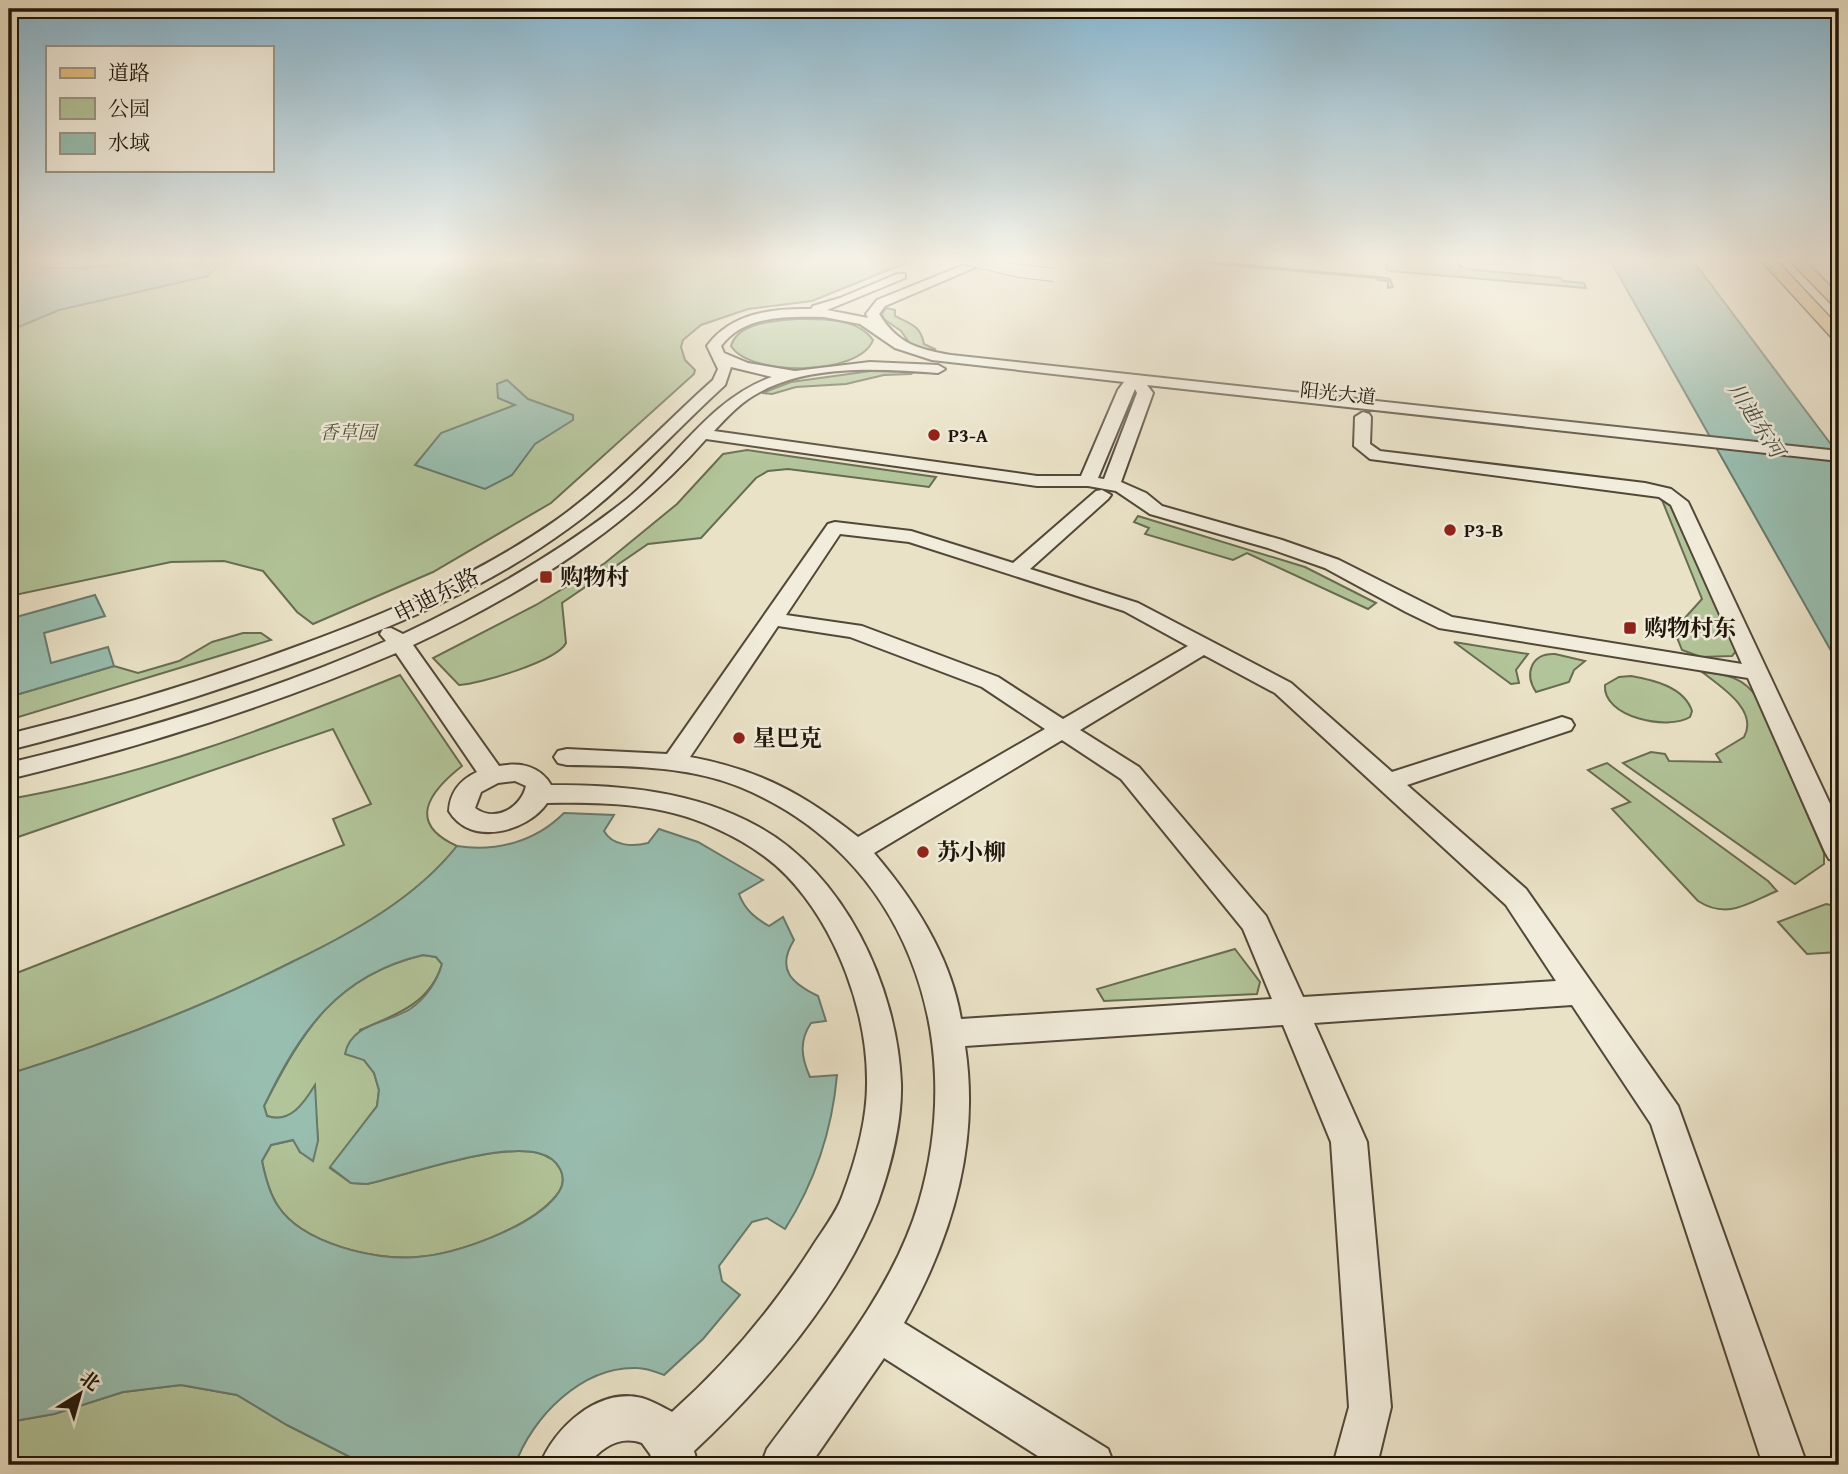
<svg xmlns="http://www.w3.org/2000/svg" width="1848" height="1474" viewBox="0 0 1848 1474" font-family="'Gentium Book Plus','Noto Serif SC',serif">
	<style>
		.green { fill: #b2c499; stroke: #686c51; stroke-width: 2 }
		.water { fill: #98beb0; stroke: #687a6d; stroke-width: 2; fill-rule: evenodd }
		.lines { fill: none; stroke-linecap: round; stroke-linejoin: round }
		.minor-casing { stroke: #524838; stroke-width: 4 }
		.major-casing { stroke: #1f1509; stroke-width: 3 }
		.minor { fill: #f1ecdb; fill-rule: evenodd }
		.major { fill: #e5c184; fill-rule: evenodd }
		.minor-bridge-casing { stroke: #524838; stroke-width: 14; stroke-linecap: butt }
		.minor-bridge { stroke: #f1ecdb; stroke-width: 12 }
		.poi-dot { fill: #8f2418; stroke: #f1ecdb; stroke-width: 2.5 }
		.labels { text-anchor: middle; stroke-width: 5; stroke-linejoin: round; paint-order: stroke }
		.far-street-label { font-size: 19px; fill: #1f1509; stroke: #f1ecdb }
		.far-park-label { font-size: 19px; font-style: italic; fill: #52523b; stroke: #f1ecdb }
		.far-poi-label { font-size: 19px; font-weight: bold; fill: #1f1509; stroke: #f1ecdb; text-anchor: start }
		.far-water-label { font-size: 21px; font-style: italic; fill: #495043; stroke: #f1ecdb }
		.poi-label { font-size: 23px; font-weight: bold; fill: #1f1509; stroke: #f1ecdb; text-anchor: start }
		.street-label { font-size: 23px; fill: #1f1509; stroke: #f1ecdb }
	</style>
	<rect width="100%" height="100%" fill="#eae2c7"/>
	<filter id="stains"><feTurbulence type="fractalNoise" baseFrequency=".00286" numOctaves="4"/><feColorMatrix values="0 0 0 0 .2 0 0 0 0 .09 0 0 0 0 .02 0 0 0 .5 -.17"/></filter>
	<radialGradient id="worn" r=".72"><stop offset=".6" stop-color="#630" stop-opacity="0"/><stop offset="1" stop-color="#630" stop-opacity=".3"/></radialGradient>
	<g class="green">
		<path d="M 9,258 L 918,258 L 812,301 L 748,309 L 701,325 L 683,340 L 681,347 L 685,360 L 695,370 L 694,374 L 551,503 L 433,572 L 313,624 L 297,612 L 263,571 L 224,561 L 171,562 L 15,595 L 9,589 Z"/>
		<path d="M 1170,258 L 1378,277 L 1390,279 L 1393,287 L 1388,288 L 1388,281 L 1378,280 L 1377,278 L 1182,261 L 1181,264 L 1168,263 Z"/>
		<path d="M 1386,258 L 1457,258 L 1460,266 L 1467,269 L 1561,278 L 1563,281 L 1584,283 L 1586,288 L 1390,271 L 1386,269 Z"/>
		<path d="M 886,308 L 895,310 L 895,316 C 911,324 921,326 924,344 L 935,349 L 932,352 L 910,344 L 901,331 L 884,319 L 882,314 Z"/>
		<path d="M 796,319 C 821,319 857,317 873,340 C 860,376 750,377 731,346 C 738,322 775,321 796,319 Z"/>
		<path d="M 885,369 L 915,371 L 911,374 L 884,375 L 846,384 L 796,387 L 772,394 L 762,393 L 791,382 Z"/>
		<path d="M 747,450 L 936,477 L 929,487 L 788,469 L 768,471 L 756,478 L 701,538 L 648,544 L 562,603 L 566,643 C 557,661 480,684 459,685 L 433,658 L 536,605 L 605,563 L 677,504 L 723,454 Z"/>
		<path d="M 1662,500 L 1670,501 L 1736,651 L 1732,656 L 1701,657 L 1682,650 L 1674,630 L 1702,599 Z"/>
		<path d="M 1138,516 L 1305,567 L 1376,603 L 1368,609 L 1247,553 L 1233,560 L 1145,534 L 1149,528 L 1134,522 Z"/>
		<path d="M 243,633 L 261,633 L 271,640 L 9,720 L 9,697 L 114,666 L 138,673 L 179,661 L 212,642 Z"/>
		<path d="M 1454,642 L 1528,654 L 1516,670 L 1519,683 L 1511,684 Z"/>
		<path d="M 1555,654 L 1585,661 L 1574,670 L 1569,682 L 1536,692 C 1524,674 1531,653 1555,654 Z"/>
		<path d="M 1702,672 C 1725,674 1744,677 1757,698 L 1824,853 L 1824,864 L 1795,884 L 1623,763 L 1651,752 L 1665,754 L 1669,761 L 1721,762 L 1716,754 L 1744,737 C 1759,710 1720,686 1702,672 Z"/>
		<path d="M 400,675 L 462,766 C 429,792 406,823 457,846 C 415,899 352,933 292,962 C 201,1008 106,1044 9,1074 L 9,976 L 344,845 L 333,819 L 371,804 L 333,729 L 9,840 L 9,799 C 144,776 274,726 400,675 Z"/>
		<path d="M 1631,676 C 1654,680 1684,687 1692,711 L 1690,717 C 1668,731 1602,717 1605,685 L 1619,677 Z"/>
		<path d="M 1607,763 L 1768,881 L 1777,891 C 1748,903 1728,920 1698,901 L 1612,809 L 1630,802 L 1588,770 Z"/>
		<path d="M 1826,904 L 1839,907 L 1839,952 L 1807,954 L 1778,922 Z"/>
		<path d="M 1235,949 L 1260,982 L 1257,994 L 1104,1001 L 1097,989 Z"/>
		<path d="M 423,955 L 436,957 L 442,964 C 430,1004 395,1015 360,1030 L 364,1060 L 374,1073 L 379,1090 L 377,1106 L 330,1168 L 351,1183 L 367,1184 C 410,1174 497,1143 538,1153 C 559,1158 571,1178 556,1196 C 530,1228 457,1254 417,1257 C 375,1261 302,1243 278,1206 C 269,1193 265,1176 262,1161 L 271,1145 L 294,1140 L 300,1152 L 318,1141 L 314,1087 C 303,1105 289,1124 267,1116 L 264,1106 C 303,1030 335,976 423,955 Z"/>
		<path d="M 181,1385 L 237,1395 L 287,1425 L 354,1459 L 385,1465 L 21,1465 L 9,1461 L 9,1422 L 54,1414 L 123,1392 Z"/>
	</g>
	<g class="water">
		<path d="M 9,258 L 35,263 L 43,268 L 74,268 L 121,265 L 149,258 L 215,258 L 217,267 L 208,276 L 59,310 L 9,331 Z"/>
		<path d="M 1609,258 L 1691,258 L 1839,455 L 1839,665 Z"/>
		<path d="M 507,380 L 528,399 L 573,415 L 573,420 L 535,444 L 512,475 L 485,489 L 415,465 L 441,433 L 515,405 L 498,398 L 497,384 Z"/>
		<path d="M 95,595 L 105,616 L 44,633 L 51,663 L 108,647 L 114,666 L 9,697 L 9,619 Z"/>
		<path d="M 564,813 L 614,815 L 604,831 C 612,846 633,847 648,843 L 659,829 L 698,842 L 763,880 L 739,894 C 745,910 755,918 769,926 L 783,917 L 794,940 C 776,969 791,983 818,996 L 826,1021 L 811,1023 C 799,1041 801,1057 810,1077 L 837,1075 C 832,1131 815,1182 785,1229 L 767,1218 L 752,1222 L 719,1266 L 722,1281 L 740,1295 L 703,1339 L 664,1375 C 656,1372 646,1368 637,1368 C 582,1366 532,1417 515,1465 L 385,1465 L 354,1459 L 287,1425 L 237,1395 L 181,1385 L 123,1392 L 54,1414 L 9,1422 L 9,1074 C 106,1044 201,1008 292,962 C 352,933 415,899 457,846 C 496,852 535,842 564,813 ZM 423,955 L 436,957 L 442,964 C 437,982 425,999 410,1009 C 386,1024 351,1023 345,1054 L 364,1060 L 374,1073 L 379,1090 L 377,1106 L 330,1167 L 351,1183 L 367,1184 C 411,1174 497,1143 538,1153 C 559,1158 571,1178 556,1196 C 530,1228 457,1254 417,1257 C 375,1261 302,1243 278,1206 C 269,1193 265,1176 262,1161 L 271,1145 L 293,1140 L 300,1152 L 313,1161 L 318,1141 L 315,1085 C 304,1103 290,1124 267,1116 L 264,1106 C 300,1031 338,975 423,955 Z"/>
	</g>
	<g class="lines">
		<defs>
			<g id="minor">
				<path d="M 981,258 L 997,258 L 885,306 L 879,314 C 898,344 917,349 951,355 L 1839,451 L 1839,461 L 1147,385 L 1153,393 L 1121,482 L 1146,493 L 1162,506 L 1282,540 L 1339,560 L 1452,617 L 1742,664 L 1671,505 L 1659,497 L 1370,459 L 1354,446 L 1355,417 L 1363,412 L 1369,414 L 1371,417 L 1370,444 L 1380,451 L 1645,483 L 1671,489 L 1688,502 L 1839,823 L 1839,862 L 1829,859 L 1825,852 L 1748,678 L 1439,628 L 1406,612 L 1325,568 L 1268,548 L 1150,514 L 1116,491 L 1088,486 L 1037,486 L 706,439 C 626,530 522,594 413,645 L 499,766 C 520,762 540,766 551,785 C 622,785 694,791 757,826 C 844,873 897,986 901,1083 C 902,1121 891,1166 878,1202 C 842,1295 766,1384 694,1451 L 698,1465 L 654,1465 L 650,1454 L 642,1443 C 619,1435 601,1448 588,1465 L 540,1465 C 554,1428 598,1387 642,1398 C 652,1401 663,1407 672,1412 C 726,1364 773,1308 812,1247 C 822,1231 835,1215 842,1197 C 855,1163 867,1121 867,1084 C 868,1013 837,928 787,876 C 767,855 740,839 713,827 C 661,803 602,802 547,803 C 527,832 470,847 449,811 C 450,792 460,780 477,772 L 396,653 C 271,706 141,747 9,779 L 9,763 C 137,732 265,694 386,641 L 380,634 L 383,629 L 391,628 L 403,634 C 481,597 559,553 627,499 C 676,459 711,398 772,377 L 731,367 L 725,385 C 673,432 626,487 569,528 C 491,585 403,623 313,656 C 214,693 112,724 9,750 L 9,734 C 107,710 203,681 298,646 C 388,613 476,576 555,521 C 613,480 660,427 713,380 L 718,369 L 707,346 C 731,313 773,308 811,309 L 813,306 L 840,298 L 897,274 L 905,274 L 905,278 L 827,310 L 868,318 L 866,314 L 877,300 ZM 824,317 L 860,324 L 895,348 L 932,360 L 1124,382 L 1118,390 L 1081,476 L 1037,476 L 714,431 C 728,416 742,401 760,392 C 812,364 881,369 938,373 L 945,369 L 938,365 L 870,362 L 795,371 L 748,363 L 724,353 L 721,346 C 744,315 788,316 824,317 ZM 1135,389 L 1137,393 L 1104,479 L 1098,478 ZM 515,781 L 526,786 C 521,808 495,823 475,808 L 481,792 L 498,783 Z"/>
				<path d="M 1102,490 L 1111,495 L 1108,499 L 1030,569 L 1138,603 L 1291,683 L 1392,772 L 1553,720 L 1562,717 L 1571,720 L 1574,725 L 1571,730 L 1407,785 L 1526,889 L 1678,1106 L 1807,1465 L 1763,1465 L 1651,1124 L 1572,1005 L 1314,1023 L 1367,1142 L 1391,1407 L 1377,1465 L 1333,1465 L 1349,1407 L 1331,1142 L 1283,1025 L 965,1046 C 980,1144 952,1238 904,1323 L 1108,1449 L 1114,1465 L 1052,1465 L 884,1358 L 810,1465 L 761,1465 L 767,1449 C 823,1373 892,1294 919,1202 C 968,1036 906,855 740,787 C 686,765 624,766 567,765 L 558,763 L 554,757 L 558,751 L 567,749 L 667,754 L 828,524 L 835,522 L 911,531 L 1013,563 L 1096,491 ZM 840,534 L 909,542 L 1124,611 L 1188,646 L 1063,719 L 998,677 L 862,626 L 786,615 ZM 778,626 L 850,637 L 982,687 L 1045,729 L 858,837 C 804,794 760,770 690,757 ZM 1204,655 L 1275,693 L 1506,905 L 1556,981 L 1303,997 L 1266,916 L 1139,767 L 1080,730 ZM 1062,740 L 1121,779 L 1243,929 L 1272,999 L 961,1019 C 951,957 914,900 874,853 Z"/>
			</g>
			<g id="major">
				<path d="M 1759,258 L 1774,258 L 1839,327 L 1839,341 L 1833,339 Z"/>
				<path d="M 1787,258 L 1802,258 L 1839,295 L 1839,307 L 1834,306 Z"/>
			</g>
		</defs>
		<use href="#minor" class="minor-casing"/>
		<use href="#major" class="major-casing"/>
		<use href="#minor" class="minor"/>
		<use href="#major" class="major"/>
		<defs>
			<path id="minor-bridge" d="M 963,258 L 1019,271 L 1054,275"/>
		</defs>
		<use href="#minor-bridge" class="minor-bridge-casing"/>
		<use href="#minor-bridge" class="minor-bridge"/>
	</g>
	<linearGradient id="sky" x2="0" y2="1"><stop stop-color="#88b8d2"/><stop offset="0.56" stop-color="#f6f2e6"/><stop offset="1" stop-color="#f6f2e6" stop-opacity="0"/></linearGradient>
	<rect width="1848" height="464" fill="url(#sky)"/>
	<g class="poi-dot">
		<circle cx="934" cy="435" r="7"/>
		<circle cx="1450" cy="530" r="7"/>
		<rect x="539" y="570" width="14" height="14" rx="3.5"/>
		<rect x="1623" y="621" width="14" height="14" rx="3.5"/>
		<circle cx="739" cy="738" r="7"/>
		<circle cx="923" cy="852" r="7"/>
	</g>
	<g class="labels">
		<g class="far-street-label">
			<text transform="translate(1338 393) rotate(6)" y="7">阳光大道</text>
		</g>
		<g class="far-park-label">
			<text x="348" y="439">香草园</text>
		</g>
		<g class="far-poi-label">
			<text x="948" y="442">P3-A</text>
			<text x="1464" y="537">P3-B</text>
		</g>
		<g class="far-water-label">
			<text transform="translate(1756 420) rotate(57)" y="7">川迪东河</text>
		</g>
		<g class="poi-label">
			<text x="560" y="585">购物村</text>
			<text x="1644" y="636">购物村东</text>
			<text x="753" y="746">星巴克</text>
			<text x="937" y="860">苏小柳</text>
		</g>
		<g class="street-label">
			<text transform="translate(436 595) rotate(-27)" y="8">申迪东路</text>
		</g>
	</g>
	<rect width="1848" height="1474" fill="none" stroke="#eae2c7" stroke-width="35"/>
	<rect x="10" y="10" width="1827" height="1453" fill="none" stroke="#1f1509" stroke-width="3.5"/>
	<rect x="18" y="18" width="1813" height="1439" fill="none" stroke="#1f1509" stroke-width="2"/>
	<rect x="46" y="46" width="228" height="126" fill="#f1ecdb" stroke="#9d9687" stroke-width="2"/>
	<rect x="60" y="68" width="35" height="10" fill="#e5c184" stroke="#9d9687" stroke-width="2"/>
	<text x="108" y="80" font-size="21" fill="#1f1509">道路</text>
	<rect x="60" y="98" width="35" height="21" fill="#b2c499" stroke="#9d9687" stroke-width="2"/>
	<text x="108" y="116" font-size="21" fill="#1f1509">公园</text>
	<rect x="60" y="133" width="35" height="21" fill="#98beb0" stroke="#9d9687" stroke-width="2"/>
	<text x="108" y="150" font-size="21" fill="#1f1509">水域</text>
	<g transform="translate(80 1394) rotate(37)" stroke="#f1ecdb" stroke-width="5" paint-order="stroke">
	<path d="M0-5L12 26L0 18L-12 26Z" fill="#1f1509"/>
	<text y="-10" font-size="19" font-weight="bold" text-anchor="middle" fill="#1f1509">北</text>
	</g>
	<rect width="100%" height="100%" filter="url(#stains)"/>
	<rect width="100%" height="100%" fill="url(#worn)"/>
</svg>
